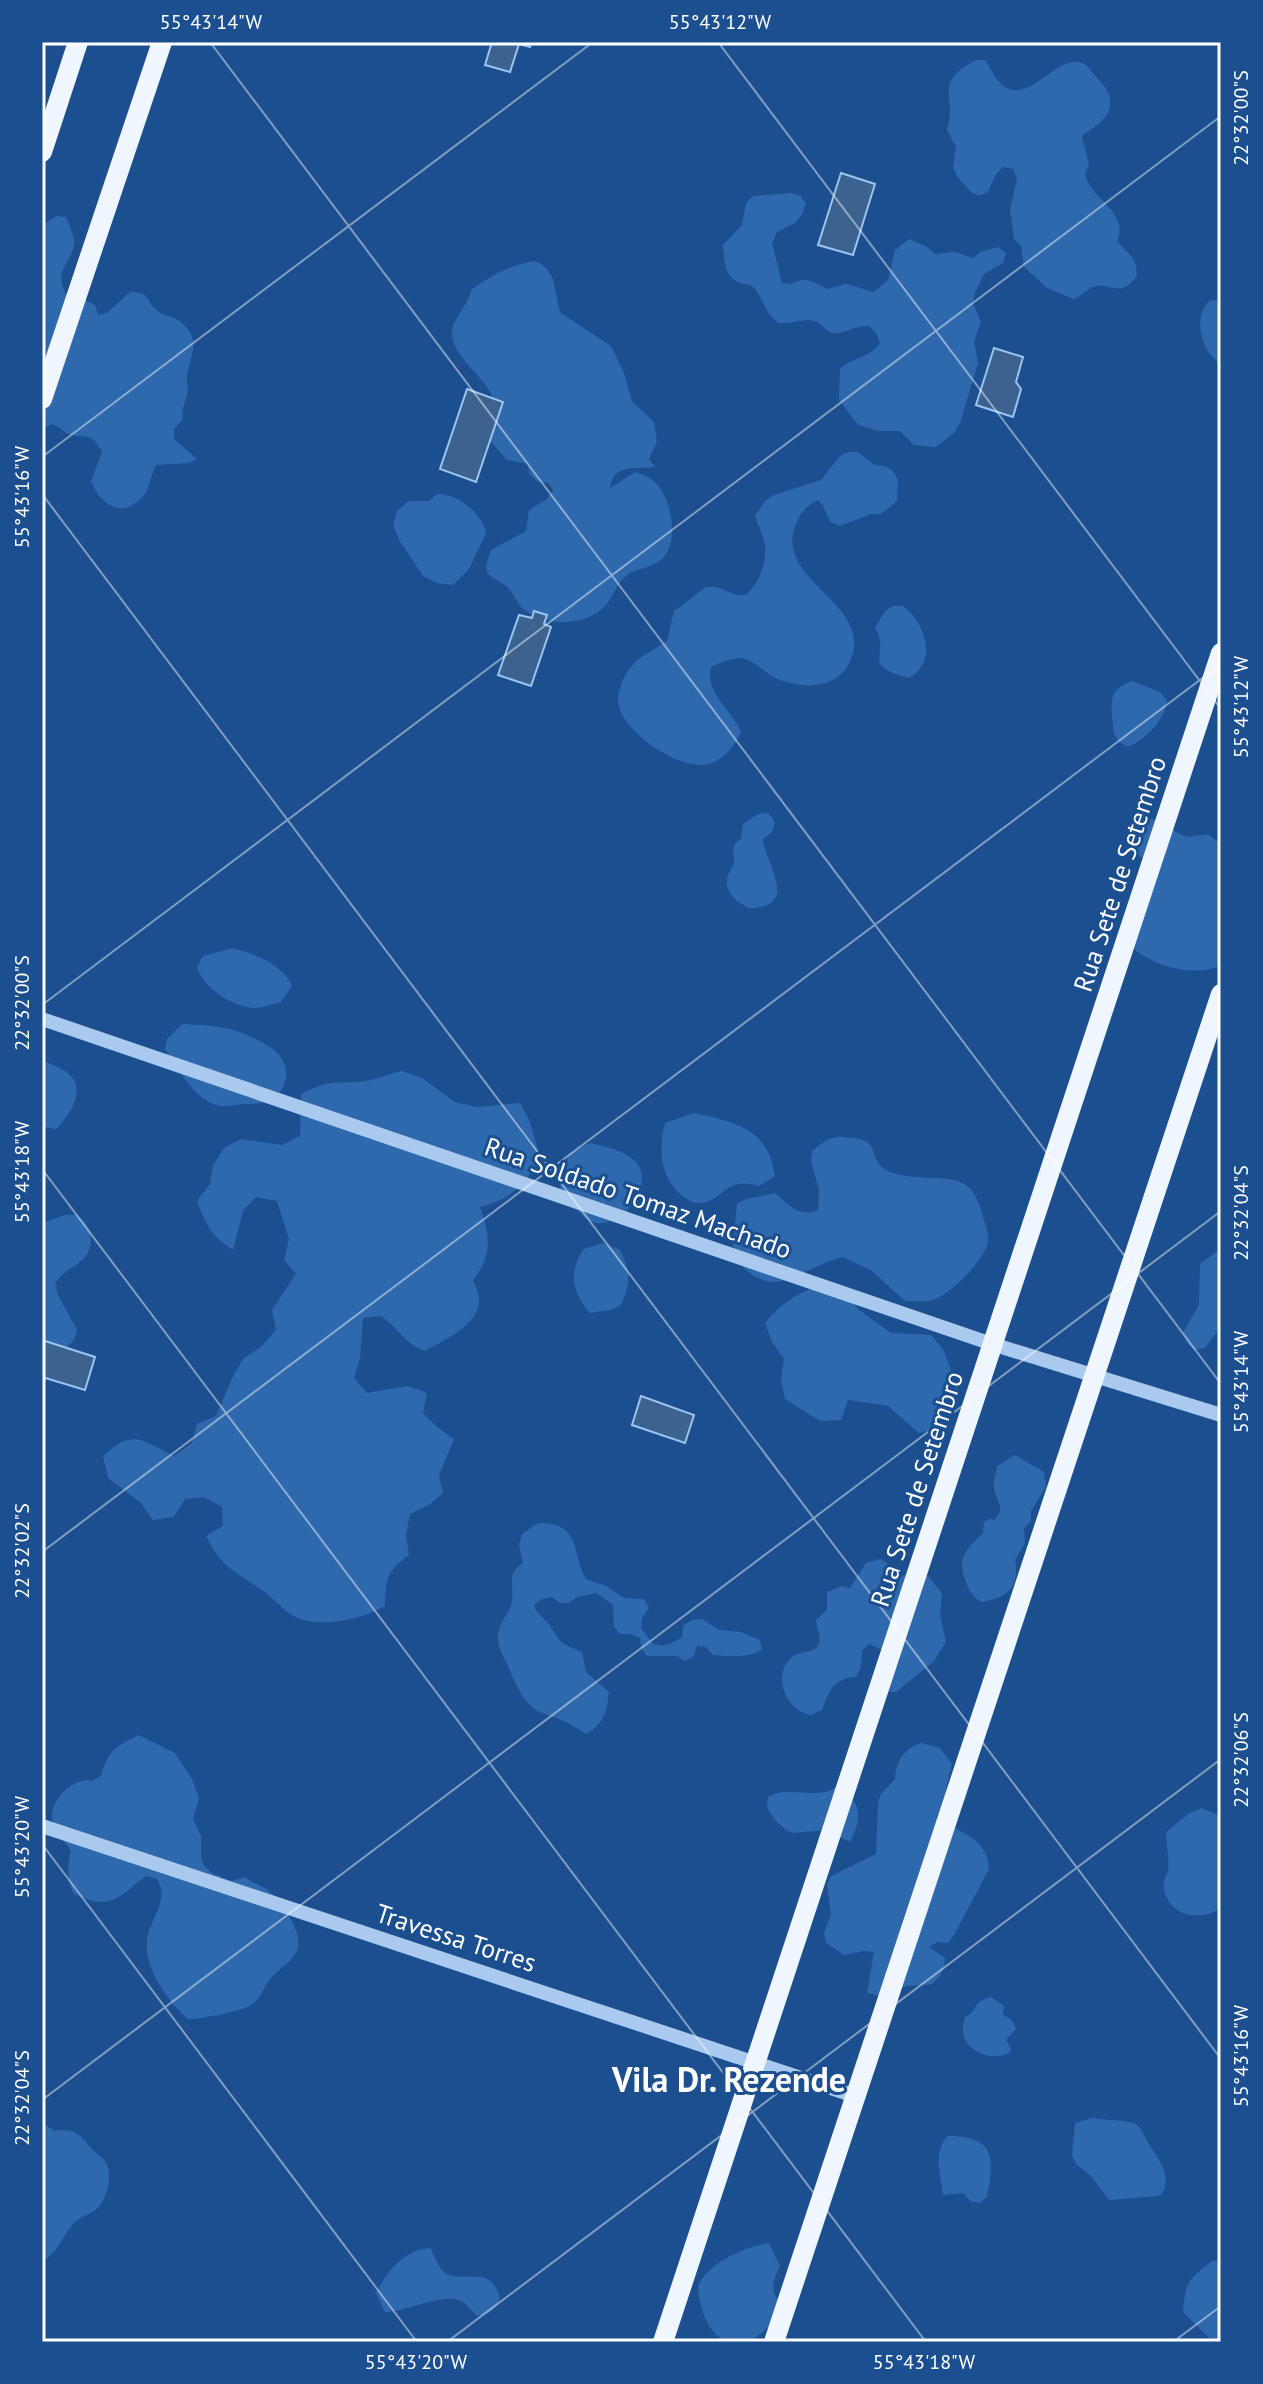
<svg xmlns="http://www.w3.org/2000/svg" width="1263" height="2384" viewBox="0 0 1263 2384" font-family="'PT Sans',sans-serif">
	<style>
		.green { fill: #2e69ad }
		.water { fill: #3c6290; stroke: #9cc4f0; stroke-width: 2 }
		.lines { fill: none; stroke-linecap: round; stroke-linejoin: round }
		.minor { stroke: #a9c9ee; stroke-width: 14 }
		.major { stroke: #f0f6ff; stroke-width: 20 }
		.ticks { fill: none; stroke: #fff; stroke-width: 2; stroke-opacity: 0.45 }
		.labels { text-anchor: middle; stroke-width: 6; stroke-linejoin: round; paint-order: stroke }
		.street-label { font-size: 26px; fill: #fff; stroke: #1b4f8f }
		.district-label { font-size: 34px; font-weight: bold; fill: #fff; stroke: #1b4f8f }
		.neatline { fill: none; stroke: #fff; stroke-width: 3 }
		.ticks-label { font-size: 20px; text-anchor: middle; fill: #fff }
	</style>
	<rect width="100%" height="100%" fill="#1b4f8f"/>
	<g class="green">
		<path d="M 976,60 L 985,60 C 994,72 997,88 1014,90 C 1038,93 1063,50 1086,65 C 1090,68 1093,74 1098,79 C 1105,85 1111,95 1110,105 C 1109,120 1092,128 1082,136 L 1089,165 L 1085,174 C 1090,199 1130,212 1117,241 L 1131,256 L 1136,265 L 1137,276 C 1119,298 1116,284 1097,286 C 1088,287 1083,295 1074,299 L 1047,288 L 1024,267 L 1021,246 L 1014,239 L 1010,209 L 1017,179 L 1013,169 L 1003,167 L 996,174 L 988,192 L 979,196 L 971,192 L 957,176 L 953,167 L 956,147 L 947,130 C 958,95 931,84 976,60 Z"/>
		<path d="M 792,193 L 801,196 L 806,204 L 802,215 L 795,223 L 777,232 L 772,243 L 782,283 L 791,284 C 805,276 813,281 827,289 L 846,284 L 874,292 L 888,280 L 895,250 L 909,239 L 927,247 L 935,254 L 955,252 L 973,258 L 980,252 L 998,247 L 1006,253 L 1003,263 L 984,274 L 975,293 L 973,303 L 981,322 L 974,341 L 978,363 L 960,423 L 954,433 L 936,447 L 914,445 L 900,431 L 879,431 L 858,425 L 839,400 L 840,369 C 852,357 869,359 880,343 L 876,333 L 869,326 C 856,325 850,331 838,333 C 827,335 825,326 817,322 C 806,317 791,324 779,323 C 765,314 766,305 757,292 C 753,284 748,285 741,283 C 724,279 724,259 723,245 L 742,225 L 746,203 L 753,196 Z"/>
		<path d="M 56,216 L 66,217 C 69,225 74,234 74,243 C 73,264 52,268 66,294 L 77,296 L 95,305 L 98,315 L 107,313 L 130,292 C 152,292 145,302 159,312 C 166,316 175,316 182,323 C 202,341 190,355 187,376 C 186,382 189,388 187,395 C 185,404 181,408 183,419 L 174,429 L 174,439 L 197,459 L 188,463 L 156,465 C 151,474 150,487 144,495 C 124,520 101,506 91,481 L 102,452 C 91,430 87,440 69,434 C 63,432 59,426 52,424 L 42,429 L 42,226 Z"/>
		<path d="M 535,261 C 559,271 553,293 561,313 L 611,346 L 624,373 L 632,401 L 654,422 L 657,441 L 649,459 L 655,467 C 636,470 614,462 610,488 L 635,472 C 645,475 654,479 660,488 C 672,505 678,541 664,557 C 653,569 637,567 626,576 C 617,583 613,597 605,606 C 586,627 542,627 521,607 C 516,601 513,592 507,587 C 490,573 480,579 491,550 L 526,531 L 529,510 L 547,499 L 553,490 L 548,483 L 537,481 L 529,474 L 528,464 L 507,460 L 485,435 C 488,425 492,414 493,404 C 495,384 454,360 452,336 C 451,320 468,306 471,290 C 491,275 511,265 535,261 Z"/>
		<path d="M 1211,300 L 1221,301 L 1221,364 C 1201,353 1191,315 1211,300 Z"/>
		<path d="M 849,452 L 858,452 L 875,465 L 885,466 L 893,471 L 898,480 L 897,501 L 881,514 L 871,514 L 840,526 L 830,522 L 823,505 L 818,500 C 805,507 800,513 795,527 C 775,580 873,604 851,659 C 840,689 804,690 778,679 C 765,674 754,659 740,658 C 731,658 719,664 711,667 C 704,692 732,710 741,732 C 736,744 725,758 712,763 C 682,774 619,731 618,700 C 618,689 625,673 632,666 C 640,655 656,649 667,641 L 674,611 L 706,587 L 717,587 L 736,595 L 746,595 C 759,583 766,565 765,548 C 765,537 758,526 755,516 L 766,500 L 774,495 L 821,480 L 840,456 Z"/>
		<path d="M 437,494 C 457,493 482,513 486,533 L 469,569 L 453,585 L 437,583 L 423,576 L 399,540 L 393,525 L 397,511 L 409,501 L 429,501 Z"/>
		<path d="M 893,606 L 903,606 C 925,623 939,661 909,678 C 858,665 892,655 875,628 L 885,611 Z"/>
		<path d="M 1132,681 L 1160,692 L 1167,700 C 1166,719 1146,739 1128,747 C 1112,739 1114,732 1112,716 C 1111,695 1112,689 1132,681 Z"/>
		<path d="M 764,813 L 769,814 L 775,822 L 772,832 L 763,839 C 765,864 802,908 748,908 C 737,901 725,894 727,879 C 728,872 734,867 734,860 C 733,849 731,846 741,839 L 743,824 L 756,815 Z"/>
		<path d="M 1144,819 C 1167,818 1165,827 1182,835 C 1190,839 1200,834 1209,835 L 1221,844 L 1221,965 C 1194,979 1147,965 1128,943 L 1144,858 L 1133,854 L 1135,822 Z"/>
		<path d="M 233,948 C 253,953 284,965 292,986 L 281,1002 C 272,1004 263,1008 254,1008 C 233,1007 203,988 197,967 L 203,956 Z"/>
		<path d="M 182,1024 C 220,1026 237,1027 270,1047 C 294,1061 291,1096 262,1103 C 257,1104 250,1104 244,1104 C 234,1105 223,1108 213,1104 C 191,1094 178,1068 165,1049 L 167,1039 Z"/>
		<path d="M 42,1060 C 50,1064 65,1069 71,1076 C 86,1094 68,1115 57,1129 L 42,1127 Z"/>
		<path d="M 402,1071 L 422,1078 L 455,1102 L 477,1107 L 520,1103 L 530,1122 L 541,1161 C 520,1187 513,1198 480,1207 C 490,1237 493,1254 473,1280 C 475,1285 479,1293 479,1299 C 480,1325 444,1340 425,1351 C 402,1342 402,1331 381,1316 L 363,1318 L 360,1359 L 354,1378 L 367,1393 L 408,1386 L 427,1393 L 423,1413 L 437,1427 L 454,1439 L 439,1475 L 443,1493 L 429,1505 L 410,1514 L 406,1535 L 409,1555 C 386,1572 386,1578 385,1606 C 363,1619 319,1629 296,1617 C 283,1611 274,1598 262,1590 C 234,1570 223,1570 206,1536 L 223,1526 L 222,1507 L 204,1497 L 185,1499 L 174,1517 L 153,1520 L 141,1503 L 108,1478 L 103,1456 C 133,1428 142,1440 174,1456 L 192,1443 L 197,1424 L 216,1416 L 233,1376 L 244,1358 L 261,1347 L 276,1330 L 272,1310 L 296,1274 L 284,1260 L 289,1239 L 277,1201 L 256,1197 L 243,1211 L 233,1250 C 211,1236 206,1225 197,1201 L 210,1184 L 213,1165 L 224,1148 L 241,1139 L 282,1145 L 300,1136 L 301,1094 C 328,1081 329,1083 357,1082 C 370,1082 388,1074 402,1071 Z"/>
		<path d="M 694,1113 C 734,1122 768,1127 775,1176 L 759,1186 C 725,1176 724,1200 702,1203 C 695,1204 690,1201 684,1197 C 660,1180 658,1149 665,1123 Z"/>
		<path d="M 838,1137 C 889,1137 863,1158 888,1171 C 910,1182 950,1173 966,1185 C 975,1191 981,1207 983,1217 C 985,1224 989,1234 988,1241 C 987,1258 951,1293 936,1299 C 926,1303 915,1301 905,1301 L 872,1271 L 843,1257 C 795,1269 772,1308 732,1254 L 737,1204 L 746,1199 L 775,1193 C 789,1205 799,1218 818,1210 L 819,1190 L 811,1161 L 812,1151 L 828,1139 Z"/>
		<path d="M 590,1143 C 604,1146 627,1151 636,1162 C 655,1185 623,1227 596,1223 C 586,1221 579,1212 572,1205 C 566,1199 559,1192 560,1184 C 561,1174 567,1163 569,1154 Z"/>
		<path d="M 65,1215 L 77,1215 C 91,1225 97,1245 83,1259 C 73,1269 62,1271 55,1284 L 58,1295 L 77,1330 C 73,1350 61,1351 42,1349 L 42,1223 Z"/>
		<path d="M 603,1243 L 620,1250 C 631,1273 631,1282 621,1305 L 611,1310 L 590,1313 C 573,1293 567,1272 584,1249 Z"/>
		<path d="M 1216,1252 L 1221,1253 L 1220,1322 L 1217,1332 L 1205,1348 L 1194,1350 L 1186,1342 L 1183,1332 L 1199,1305 L 1200,1264 Z"/>
		<path d="M 813,1288 L 845,1293 L 858,1309 L 891,1333 L 931,1335 L 943,1349 L 958,1389 L 940,1428 L 919,1433 L 888,1406 L 848,1400 L 841,1420 L 820,1421 L 785,1399 L 781,1379 L 784,1359 L 772,1342 L 765,1323 C 779,1306 792,1296 813,1288 Z"/>
		<path d="M 1015,1455 L 1044,1472 L 1046,1487 L 1031,1511 L 1031,1521 L 1024,1528 L 1025,1543 L 1015,1560 C 1021,1587 1006,1599 981,1602 C 973,1597 969,1591 966,1582 C 956,1559 966,1549 983,1533 L 984,1522 L 989,1519 L 994,1520 C 1007,1506 996,1504 994,1488 C 993,1481 996,1473 997,1466 Z"/>
		<path d="M 538,1523 C 582,1522 571,1553 586,1579 L 606,1586 L 624,1598 L 644,1599 L 649,1608 L 642,1618 L 641,1628 L 653,1644 C 665,1647 672,1644 682,1637 L 683,1626 L 691,1620 L 702,1619 L 719,1630 L 741,1632 L 760,1640 L 762,1650 C 748,1658 729,1656 713,1655 L 706,1647 L 697,1646 L 694,1656 L 685,1661 L 677,1656 L 647,1656 L 641,1648 L 640,1638 L 631,1634 L 620,1634 L 614,1627 L 613,1605 L 596,1593 L 577,1597 L 569,1603 L 560,1603 L 552,1597 L 542,1599 L 534,1605 C 537,1614 540,1614 546,1621 C 563,1642 553,1640 582,1652 L 586,1672 L 609,1692 C 607,1710 604,1725 586,1734 C 578,1729 569,1723 559,1719 C 550,1715 539,1714 531,1706 C 519,1695 514,1679 507,1664 C 502,1654 497,1645 498,1634 C 500,1620 511,1612 512,1601 C 514,1584 506,1574 523,1563 L 519,1545 L 522,1534 Z"/>
		<path d="M 881,1559 L 890,1565 L 885,1572 L 891,1579 L 920,1571 L 929,1577 L 942,1594 L 940,1615 L 946,1642 L 934,1661 L 896,1692 L 890,1692 L 883,1685 L 883,1650 L 869,1644 L 862,1651 L 861,1667 L 856,1677 C 835,1677 828,1692 822,1710 L 811,1715 C 786,1711 771,1675 792,1657 C 800,1650 815,1654 819,1644 C 822,1636 816,1628 816,1620 L 827,1610 L 827,1592 L 841,1586 L 850,1588 L 866,1563 Z"/>
		<path d="M 139,1735 L 175,1753 L 192,1779 L 199,1798 L 193,1819 L 201,1836 L 201,1858 L 205,1867 L 212,1873 L 231,1881 L 245,1877 C 253,1884 264,1886 271,1893 C 283,1905 301,1929 298,1947 C 296,1959 278,1970 270,1979 C 263,1987 262,1997 253,2004 C 244,2011 201,2019 188,2019 C 167,2001 143,1967 147,1938 C 151,1917 170,1900 157,1879 L 146,1876 C 117,1898 110,1912 73,1893 C 67,1876 67,1868 71,1851 C 64,1841 52,1828 52,1816 C 52,1798 75,1776 92,1781 L 101,1776 C 109,1750 115,1746 139,1735 Z"/>
		<path d="M 922,1743 L 940,1748 L 952,1764 L 945,1793 L 951,1802 L 936,1817 C 957,1832 989,1838 989,1869 L 954,1935 L 948,1943 L 937,1942 L 929,1947 L 945,1958 C 945,1970 941,1976 932,1984 C 907,1988 910,1980 887,1998 L 867,1993 L 874,1952 L 864,1951 L 844,1955 L 826,1943 L 824,1933 L 831,1914 L 827,1884 L 831,1876 L 876,1854 L 878,1803 L 881,1794 L 895,1779 C 895,1763 905,1747 922,1743 Z"/>
		<path d="M 837,1786 C 862,1803 863,1816 850,1842 L 826,1830 L 793,1833 C 780,1828 774,1819 767,1808 L 768,1797 C 788,1784 819,1802 837,1786 Z"/>
		<path d="M 1201,1808 L 1221,1816 L 1221,1908 C 1200,1922 1171,1917 1164,1890 C 1162,1882 1166,1878 1168,1871 C 1170,1859 1166,1845 1166,1832 L 1188,1814 Z"/>
		<path d="M 991,1997 L 1004,2006 L 1003,2015 L 1012,2020 L 1016,2029 L 1006,2040 L 1011,2049 L 1009,2053 C 987,2064 956,2046 964,2021 C 966,2014 967,2017 972,2012 C 978,2003 979,2000 991,1997 Z"/>
		<path d="M 1092,2118 C 1102,2120 1129,2120 1136,2124 C 1142,2128 1143,2134 1146,2139 C 1156,2157 1176,2177 1160,2196 L 1109,2200 L 1091,2176 L 1076,2164 L 1072,2155 L 1075,2123 Z"/>
		<path d="M 42,2123 L 55,2131 C 72,2127 82,2135 91,2148 C 95,2153 101,2156 105,2161 C 114,2174 107,2203 94,2211 C 86,2216 79,2217 73,2224 C 62,2237 57,2253 42,2262 Z"/>
		<path d="M 948,2136 C 993,2136 996,2156 987,2197 L 980,2203 L 970,2201 L 963,2193 L 943,2195 C 941,2174 932,2153 948,2136 Z"/>
		<path d="M 769,2243 L 780,2266 C 774,2279 769,2288 778,2300 L 771,2325 L 750,2342 C 744,2342 736,2343 730,2342 C 707,2337 699,2305 698,2286 C 709,2262 744,2247 769,2243 Z"/>
		<path d="M 430,2248 C 435,2255 438,2270 447,2274 C 468,2283 490,2264 500,2298 C 495,2310 490,2314 477,2316 C 473,2312 468,2306 463,2302 C 447,2291 406,2312 385,2312 L 376,2293 C 388,2270 404,2250 430,2248 Z"/>
		<path d="M 1212,2261 L 1221,2261 L 1221,2342 L 1213,2342 L 1183,2312 C 1186,2282 1187,2280 1212,2261 Z"/>
	</g>
	<g class="water">
		<path d="M 492,42 L 531,42 L 530,47 L 519,44 L 510,72 L 485,65 Z"/>
		<path d="M 841,173 L 875,184 L 853,255 L 818,245 Z"/>
		<path d="M 994,348 L 1023,357 L 1016,382 L 1021,389 L 1013,417 L 976,405 Z"/>
		<path d="M 467,389 L 503,402 L 476,482 L 440,469 Z"/>
		<path d="M 534,611 L 547,615 L 544,624 L 551,627 L 531,686 L 498,675 L 519,615 L 532,618 Z"/>
		<path d="M 42,1340 L 95,1357 L 85,1390 L 42,1377 Z"/>
		<path d="M 641,1396 L 694,1415 L 685,1443 L 632,1425 Z"/>
	</g>
	<g class="lines">
		<g class="minor">
			<path d="M 42,1019 L 992,1344 L 1221,1415"/>
			<path d="M 42,1826 L 855,2096"/>
		</g>
		<g class="major">
			<path d="M 42,152 L 78,42"/>
			<path d="M 42,399 L 162,42"/>
			<path d="M 663,2342 L 1221,653"/>
			<path d="M 774,2342 L 1221,994"/>
		</g>
	</g>
	<path class="ticks" d="M 210,42 L 1221,1384M 718,42 L 1221,709M 42,457 L 593,42M 42,494 L 1221,2059M 42,1005 L 1221,116M 42,1169 L 926,2342M 42,1552 L 1221,664M 42,1844 L 417,2342M 42,2100 L 1221,1211M 447,2342 L 1221,1759M 1173,2342 L 1221,2306"/>
	<g class="labels">
		<g class="street-label">
			<text transform="translate(1120 874) rotate(-72)" y="9">Rua Sete de Setembro</text>
			<text transform="translate(638 1198) rotate(19)" y="9">Rua Soldado Tomaz Machado</text>
			<text transform="translate(917 1489) rotate(-72)" y="9">Rua Sete de Setembro</text>
			<text transform="translate(456 1938) rotate(18)" y="9">Travessa Torres</text>
		</g>
		<g class="district-label">
			<text x="729" y="2092">Vila Dr. Rezende</text>
		</g>
	</g>
	<rect width="1263" height="2384" fill="none" stroke="#1b4f8f" stroke-width="88"/>
	<rect x="44" y="44" width="1175" height="2296" class="neatline"/>
	<g class="ticks-label">
		<text x="211" y="29">55°43'14"W</text>
		<text x="720" y="29">55°43'12"W</text>
		<text transform="translate(1241 118) rotate(-90)" y="7">22°32'00"S</text>
		<text transform="translate(22 497) rotate(-90)" y="7">55°43'16"W</text>
		<text transform="translate(1241 707) rotate(-90)" y="7">55°43'12"W</text>
		<text transform="translate(22 1003) rotate(-90)" y="7">22°32'00"S</text>
		<text transform="translate(22 1172) rotate(-90)" y="7">55°43'18"W</text>
		<text transform="translate(1241 1213) rotate(-90)" y="7">22°32'04"S</text>
		<text transform="translate(1241 1382) rotate(-90)" y="7">55°43'14"W</text>
		<text transform="translate(22 1551) rotate(-90)" y="7">22°32'02"S</text>
		<text transform="translate(1241 1760) rotate(-90)" y="7">22°32'06"S</text>
		<text transform="translate(22 1847) rotate(-90)" y="7">55°43'20"W</text>
		<text transform="translate(1241 2056) rotate(-90)" y="7">55°43'16"W</text>
		<text transform="translate(22 2098) rotate(-90)" y="7">22°32'04"S</text>
		<text x="416" y="2369">55°43'20"W</text>
		<text x="924" y="2369">55°43'18"W</text>
	</g>
</svg>
